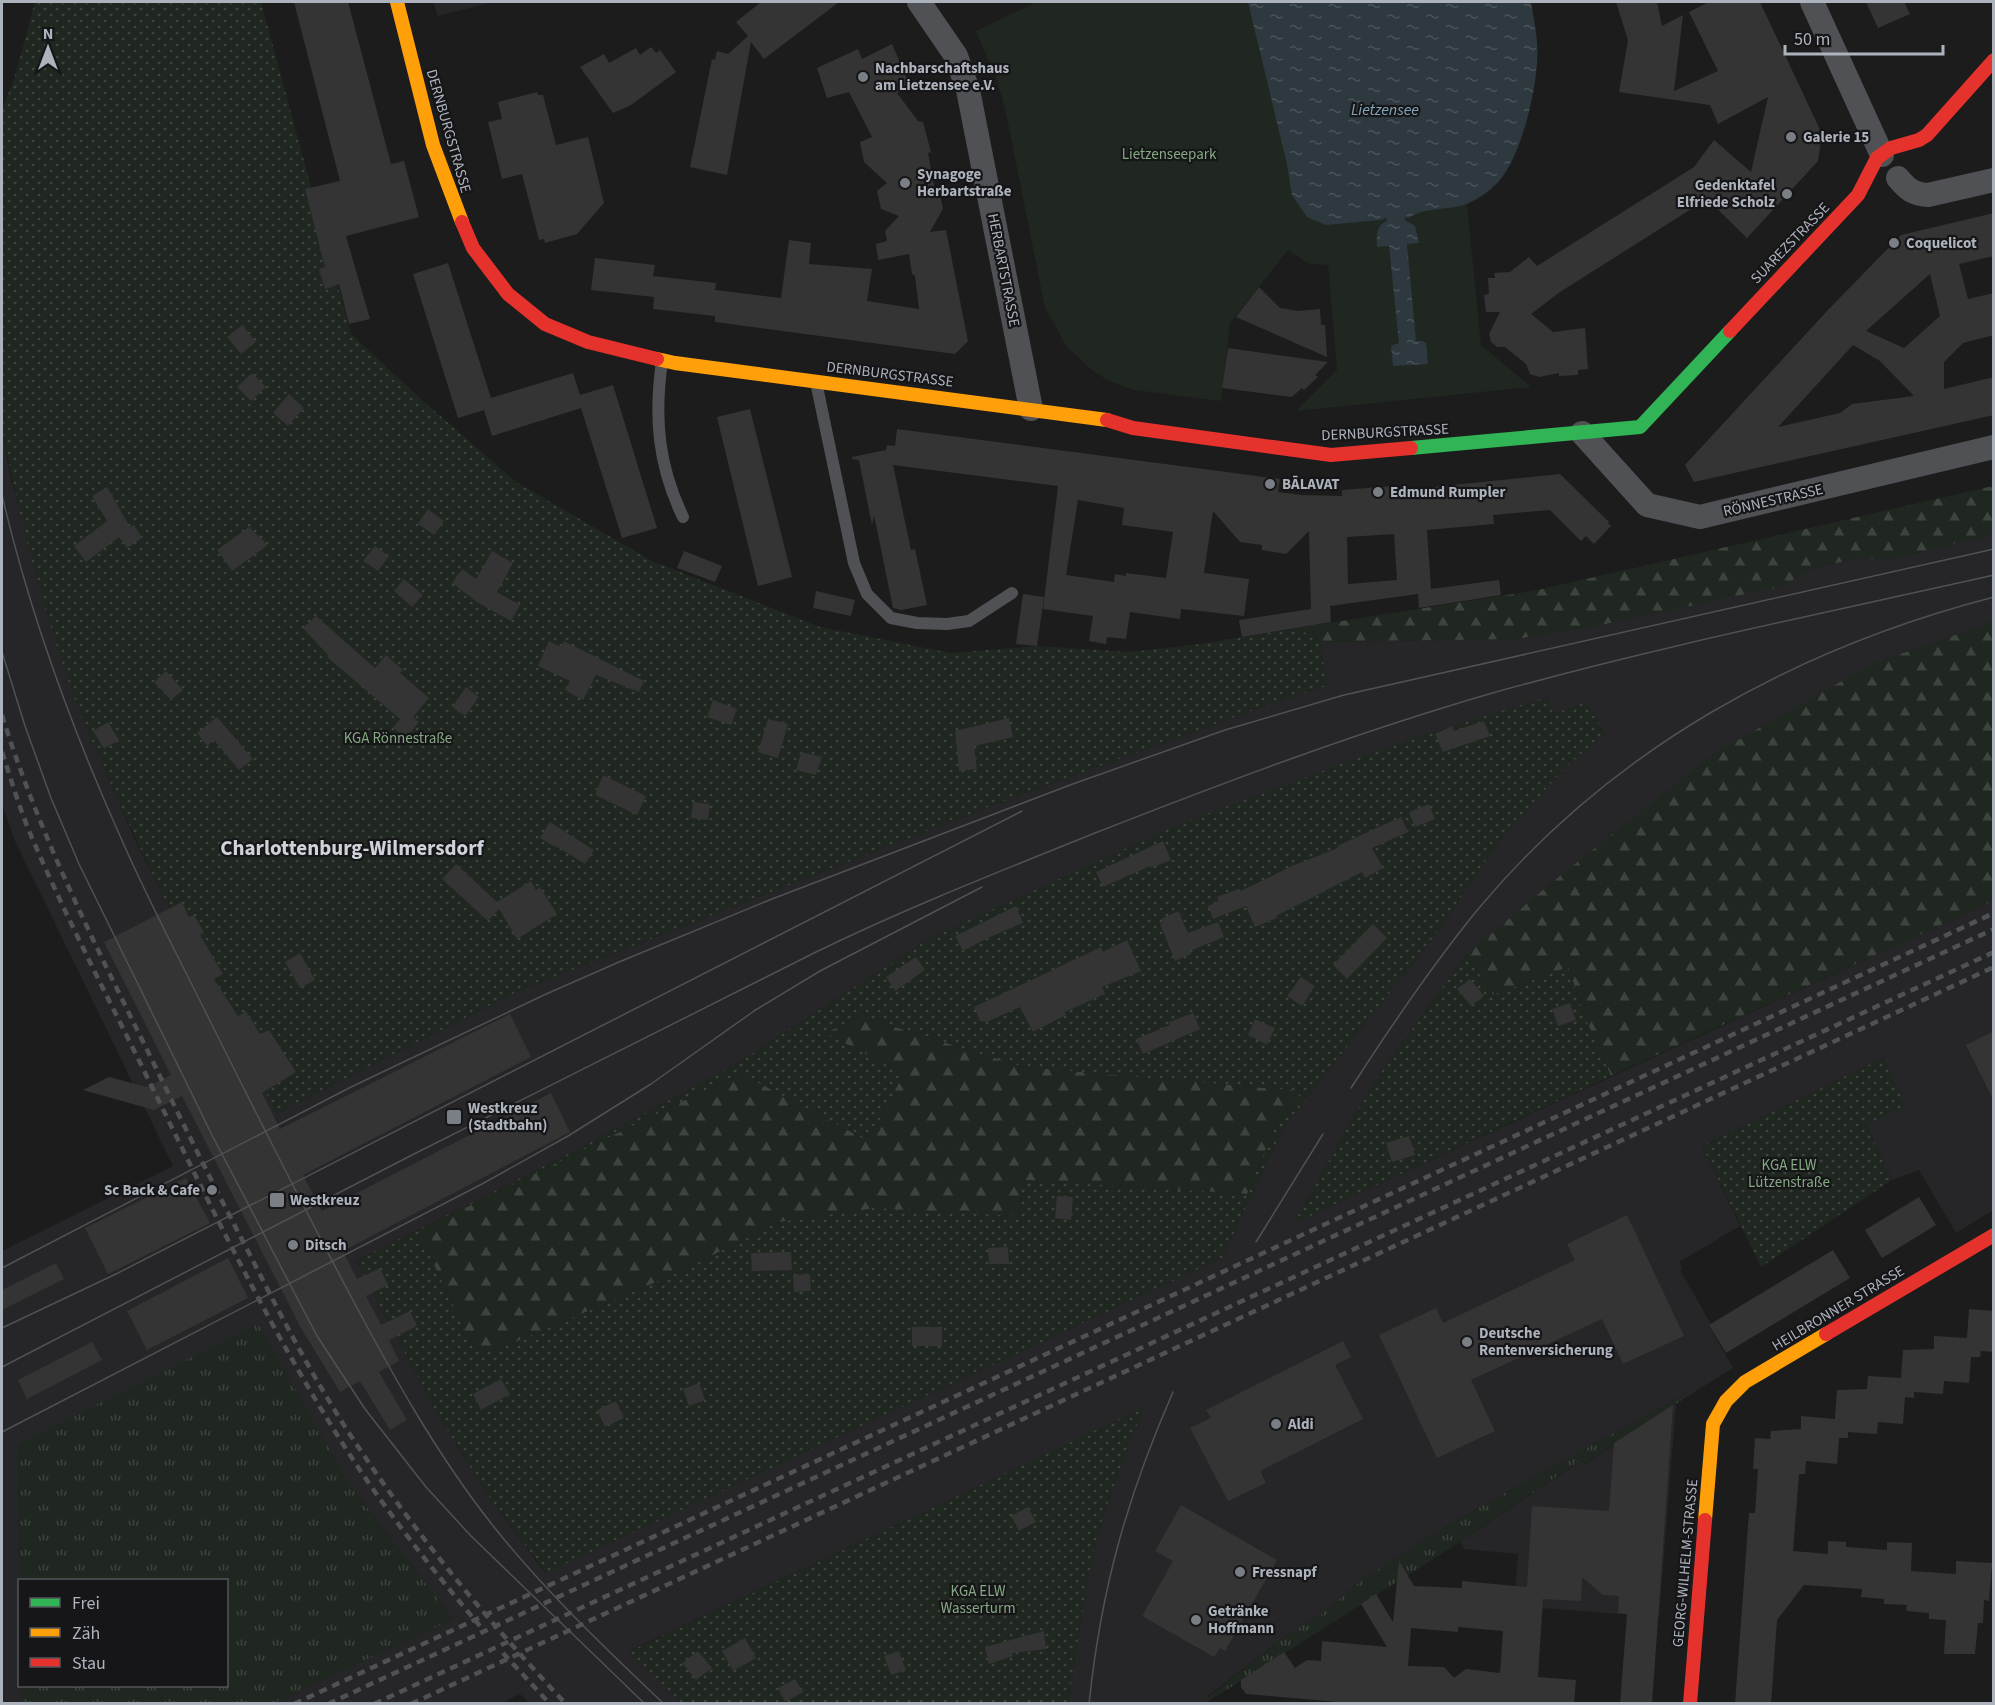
<svg xmlns="http://www.w3.org/2000/svg" width="1995" height="1705" viewBox="0 0 1995 1705" font-family="'Source Sans 3',sans-serif">
	<style>
		.built { fill: #262628; fill-rule: evenodd }
		.grass { fill: url(#grass-tufts) }
		.forest { fill: url(#forest-firs) }
		.park { fill: #1f2720 }
		.garden { fill: url(#garden-dots); fill-rule: evenodd }
		.water { fill: url(#water-ripples) }
		.building { fill: #343434; fill-rule: evenodd }
		.lines { fill: none; stroke-linecap: round; stroke-linejoin: round }
		.lane { stroke: #505155; stroke-width: 12 }
		.street { stroke: #505155; stroke-width: 24 }
		.fast { stroke: #30b455; stroke-width: 14 }
		.slow { stroke: #ff9f0a; stroke-width: 14 }
		.jam { stroke: #e5322d; stroke-width: 14 }
		.tram { stroke: #505154; stroke-width: 1.5 }
		.rail { stroke: #505154; stroke-width: 4.5; stroke-dasharray: 8 6; stroke-linecap: butt }
		.poi-dot { fill: #7a7e85; stroke: #161618; stroke-width: 2 }
		.labels { text-anchor: middle; stroke-width: 4.5; stroke-linejoin: round; paint-order: stroke }
		.poi-label { font-size: 15px; font-weight: bold; fill: #adb3bd; stroke: #161618; text-anchor: start }
		.street-label { font-size: 15px; fill: #adb3bd; stroke: #161618 }
		.park-label { font-size: 15px; fill: #85a983; stroke: #161618 }
		.water-label { font-size: 16px; font-style: italic; fill: #83a5b9; stroke: #161618 }
		.district-label { font-size: 21px; font-weight: bold; fill: #ced2d9; stroke: #161618 }
	</style>
	<defs>
		<pattern id="grass-tufts" width="24" height="20" patternUnits="userSpaceOnUse" patternTransform="scale(1.5)"><rect width="24" height="20" fill="#1f2720"/><path d="M3 7l-1-3M5 7V3M7 7l1-3M15 17l-1-3M17 17v-4M19 17l1-3" fill="none" stroke="#3d443e"/></pattern>
		<pattern id="forest-firs" width="22" height="20" patternUnits="userSpaceOnUse" patternTransform="scale(1.5)"><rect width="22" height="20" fill="#1f2720"/><path d="M5 1l3.5 6h-7zM16 11l3.5 6h-7z" fill="#3d443e"/></pattern>
		<pattern id="garden-dots" width="8" height="8" patternUnits="userSpaceOnUse" patternTransform="scale(1.5)"><rect width="8" height="8" fill="#1f2720"/><path d="M2 2h.1M6 6h.1" fill="none" stroke="#3d443e" stroke-width="1.8" stroke-linecap="round"/></pattern>
		<pattern id="water-ripples" width="26" height="14" patternUnits="userSpaceOnUse" patternTransform="scale(1.5)"><rect width="26" height="14" fill="#2d393f"/><path d="M2 4q2-2 4 0t4 0M15 11q2-2 4 0t4 0" fill="none" stroke="#495359"/></pattern>
	</defs>
	<rect width="100%" height="100%" fill="#1c1c1c"/>
	<g class="built">
		<path d="M 433,2 L 493,2 L 438,16 Z"/>
		<path d="M 2,428 L 11,480 L 76,702 L 134,838 L 205,980 L 277,1113 L 518,991 L 993,805 L 1284,699 L 1325,686 L 1321,642 L 1516,639 L 1782,586 L 1810,569 L 1859,558 L 1892,559 L 1993,534 L 1993,622 L 1987,624 L 1466,955 L 1372,1085 L 1294,1223 L 1993,901 L 1993,1210 L 1956,1233 L 1919,1170 L 1892,1180 L 1866,1124 L 1904,1106 L 1883,1058 L 1702,1146 L 1740,1226 L 1679,1262 L 1682,1268 L 1680,1270 L 1711,1324 L 1709,1326 L 1733,1368 L 1685,1398 L 1678,1398 L 1453,1522 L 1363,1579 L 1322,1614 L 1283,1638 L 1208,1696 L 1209,1701 L 1205,1703 L 1068,1703 L 1088,1577 L 1103,1516 L 1142,1409 L 629,1651 L 682,1703 L 529,1703 L 520,1694 L 501,1704 L 274,1703 L 453,1619 L 351,1487 L 18,1444 L 21,1703 L 2,1703 L 2,1251 L 173,1166 L 15,841 L 2,804 ZM 1547,697 L 1553,714 L 1587,703 L 1604,733 L 1563,770 L 1498,842 L 1438,931 L 1283,1128 L 1222,1258 L 545,1573 L 490,1498 L 440,1419 L 356,1261 L 582,1147 L 730,1068 L 932,937 Z"/>
		<path d="M 1676,1404 L 1659,1617 L 1514,1606 L 1518,1554 L 1464,1549 L 1460,1542 L 1580,1461 L 1585,1464 Z"/>
	</g>
	<g class="grass">
		<path d="M 258,1324 L 351,1487 L 453,1619 L 274,1703 L 21,1703 L 21,1686 L 226,1686 L 226,1580 L 20,1580 L 19,1584 L 18,1444 Z"/>
		<path d="M 1678,1398 L 1685,1398 L 1584,1464 L 1579,1461 L 1460,1542 L 1209,1701 L 1208,1697 L 1283,1638 L 1322,1614 L 1363,1579 L 1453,1522 Z"/>
	</g>
	<g class="forest">
		<path d="M 1993,486 L 1993,534 L 1892,559 L 1859,558 L 1810,569 L 1783,586 L 1591,627 L 1516,639 L 1321,642 L 1297,628 L 1538,590 Z"/>
		<path d="M 1993,622 L 1993,901 L 1611,1076 L 1584,1015 L 1568,967 L 1493,995 L 1466,955 L 1555,880 L 1712,755 L 1872,664 Z"/>
		<path d="M 860,1016 L 1024,1067 L 1302,1091 L 1277,1123 L 1247,1194 L 1022,1180 L 1019,1216 L 966,1215 L 779,1222 L 675,1274 L 497,1350 L 473,1347 L 418,1231 L 740,1073 L 868,1140 L 825,1033 Z"/>
	</g>
	<path class="park" d="M 1037,2 L 1531,2 C 1533,15 1536,29 1537,43 C 1540,80 1520,166 1490,190 C 1483,195 1474,199 1467,204 L 1481,345 L 1531,387 L 1296,411 L 1337,370 L 1328,265 L 1309,264 L 1288,250 L 1230,323 L 1221,401 L 1134,390 L 1109,381 L 1093,371 L 1067,347 L 1045,308 L 1006,112 L 997,80 L 976,31 Z"/>
	<g class="garden">
		<path d="M 35,2 L 261,2 L 351,334 L 422,400 L 516,482 L 652,561 L 820,627 L 950,653 L 1037,646 L 1130,652 L 1201,644 L 1297,628 L 1321,642 L 1326,686 L 1284,699 L 993,805 L 518,991 L 277,1113 C 217,1002 157,891 107,775 C 97,750 85,726 75,700 C 44,612 19,520 2,428 L 2,109 L 14,80 Z"/>
		<path d="M 1547,697 L 1553,714 L 1587,702 L 1604,733 L 1563,770 L 1498,842 L 1438,931 L 1283,1128 L 1222,1258 L 546,1573 L 490,1498 L 440,1419 L 356,1261 L 582,1147 L 730,1068 L 932,937 L 1182,823 L 1404,741 ZM 860,1016 L 1024,1067 L 1302,1091 L 1277,1123 L 1247,1194 L 1021,1180 L 1019,1216 L 875,1208 L 779,1222 L 675,1274 L 497,1350 L 473,1347 L 418,1231 L 740,1073 L 868,1141 L 904,1074 L 826,1033 Z"/>
		<path d="M 1466,955 L 1493,995 L 1568,967 L 1584,1015 L 1611,1076 L 1293,1224 L 1372,1085 Z"/>
		<path d="M 1883,1058 L 1905,1106 L 1866,1125 L 1892,1180 L 1761,1267 L 1702,1146 Z"/>
		<path d="M 1143,1408 L 1103,1516 L 1088,1577 L 1068,1703 L 682,1703 L 628,1652 Z"/>
	</g>
	<path class="water" d="M 1248,2 L 1531,2 C 1533,15 1536,29 1537,43 C 1540,78 1524,147 1503,176 C 1494,188 1480,199 1466,204 C 1448,211 1426,206 1409,218 L 1405,217 L 1405,220 L 1415,226 L 1419,243 L 1407,244 L 1416,341 L 1423,341 L 1426,343 L 1428,364 L 1393,366 L 1391,346 L 1399,343 L 1389,246 L 1377,247 C 1377,236 1375,226 1387,221 L 1387,218 L 1380,220 L 1326,225 L 1307,217 L 1292,195 L 1287,164 Z"/>
	<g class="building">
		<path d="M 294,2 L 348,2 L 391,164 L 404,161 L 419,217 L 346,236 L 370,319 L 349,324 L 339,284 L 325,289 L 319,269 L 325,267 L 305,189 L 340,181 Z"/>
		<path d="M 761,2 L 839,2 L 764,59 L 751,42 L 727,175 L 690,167 L 712,59 L 715,60 L 717,51 L 728,54 L 748,36 L 736,22 Z"/>
		<path d="M 1616,2 L 1657,2 L 1662,26 L 1683,15 L 1674,91 L 1718,71 L 1689,12 L 1709,2 L 1760,2 L 1822,134 L 1818,161 L 1747,238 L 1707,199 L 1560,292 L 1531,314 L 1553,332 L 1585,328 L 1588,369 L 1578,370 L 1578,375 L 1559,376 L 1559,373 L 1539,377 L 1530,374 L 1526,364 L 1505,347 L 1497,347 L 1491,342 L 1489,334 L 1500,312 L 1486,312 L 1484,295 L 1489,294 L 1488,278 L 1495,278 L 1494,273 L 1510,272 L 1529,257 L 1537,266 L 1694,167 L 1714,140 L 1751,172 L 1768,97 L 1718,124 L 1710,105 L 1619,92 L 1628,40 Z"/>
		<path d="M 1866,2 L 1904,2 L 1910,14 L 1878,28 Z"/>
		<path d="M 892,44 L 910,86 L 897,93 L 918,121 L 923,122 L 931,152 L 928,153 L 934,186 L 939,189 L 943,209 L 930,232 L 946,230 L 968,341 L 955,354 L 715,322 L 715,316 L 653,309 L 654,297 L 591,290 L 595,258 L 655,265 L 653,276 L 716,283 L 715,290 L 781,298 L 789,240 L 811,243 L 809,264 L 872,269 L 867,301 L 919,309 L 915,276 L 912,274 L 909,254 L 878,260 L 876,244 L 887,241 L 885,231 L 899,216 L 881,209 L 877,191 L 887,183 L 864,162 L 860,142 L 872,137 L 849,92 L 827,98 L 817,68 L 858,49 L 862,59 Z"/>
		<path d="M 651,47 L 656,53 L 660,50 L 676,72 L 631,105 L 613,113 L 580,67 L 604,54 L 609,63 L 636,48 L 640,55 Z"/>
		<path d="M 537,92 L 538,95 L 543,95 L 556,145 L 588,137 L 604,203 L 577,234 L 545,243 L 544,239 L 539,240 L 522,174 L 502,179 L 488,122 L 502,119 L 498,102 Z"/>
		<path d="M 1994,213 L 1994,256 L 1959,264 L 1968,299 L 1994,293 L 1994,335 L 1963,343 L 1944,362 L 1944,389 L 1994,377 L 1994,415 L 1694,482 L 1685,465 L 1827,311 L 1901,235 ZM 1930,274 L 1940,316 L 1904,348 L 1866,331 ZM 1853,345 L 1880,361 L 1914,396 L 1852,404 L 1840,413 L 1778,427 Z"/>
		<path d="M 448,263 L 491,398 L 573,373 L 580,395 L 613,385 L 657,528 L 622,538 L 581,408 L 492,436 L 484,410 L 458,418 L 413,274 Z"/>
		<path d="M 1259,287 L 1280,308 L 1298,311 L 1320,309 L 1321,325 L 1325,325 L 1327,357 L 1236,317 Z"/>
		<path d="M 242,325 L 256,342 L 241,354 L 227,337 Z"/>
		<path d="M 1228,348 L 1328,362 L 1315,375 L 1318,377 L 1304,390 L 1302,388 L 1292,397 L 1222,388 Z"/>
		<path d="M 252,373 L 266,387 L 251,401 L 237,387 Z"/>
		<path d="M 289,394 L 304,408 L 288,426 L 273,413 Z"/>
		<path d="M 750,409 L 792,577 L 758,586 L 717,417 Z"/>
		<path d="M 897,429 L 1280,479 L 1278,492 L 1301,495 L 1342,496 L 1342,490 L 1393,486 L 1394,491 L 1560,474 L 1609,522 L 1608,523 L 1611,526 L 1594,544 L 1586,536 L 1581,541 L 1550,510 L 1493,515 L 1494,524 L 1427,530 L 1431,589 L 1499,580 L 1501,595 L 1419,608 L 1418,594 L 1330,606 L 1331,622 L 1242,637 L 1239,620 L 1311,609 L 1309,531 L 1286,554 L 1262,550 L 1262,545 L 1240,542 L 1213,511 L 1204,573 L 1249,579 L 1244,616 L 1181,609 L 1180,619 L 1130,612 L 1126,639 L 1107,637 L 1106,644 L 1089,641 L 1093,616 L 1043,609 L 1058,486 L 893,465 L 911,550 L 915,549 L 927,605 L 901,610 L 893,608 L 874,515 L 872,525 L 859,460 L 852,459 L 852,457 L 886,450 L 887,445 L 895,446 ZM 1078,500 L 1124,508 L 1122,525 L 1173,532 L 1166,578 L 1126,573 L 1126,576 L 1115,574 L 1114,582 L 1066,575 ZM 1394,534 L 1397,580 L 1348,584 L 1347,537 Z"/>
		<path d="M 107,487 L 130,527 L 134,525 L 142,538 L 127,548 L 119,537 L 86,562 L 74,546 L 107,521 L 92,496 Z"/>
		<path d="M 428,509 L 444,521 L 434,535 L 418,524 Z"/>
		<path d="M 249,527 L 268,545 L 232,571 L 217,550 Z"/>
		<path d="M 375,546 L 389,556 L 378,571 L 363,561 Z"/>
		<path d="M 492,551 L 513,563 L 497,592 L 520,605 L 511,621 L 477,602 L 452,583 L 462,569 L 476,579 Z"/>
		<path d="M 684,551 L 722,566 L 715,582 L 677,568 Z"/>
		<path d="M 404,579 L 423,595 L 412,607 L 394,591 Z"/>
		<path d="M 816,591 L 855,600 L 851,616 L 813,608 Z"/>
		<path d="M 1023,594 L 1044,597 L 1037,646 L 1016,644 Z"/>
		<path d="M 316,616 L 375,668 L 386,655 L 403,670 L 400,673 L 429,698 L 413,717 L 419,722 L 406,738 L 393,728 L 400,719 L 327,657 L 328,655 L 303,628 Z"/>
		<path d="M 549,641 L 561,647 L 564,641 L 644,681 L 639,692 L 596,675 L 583,700 L 565,690 L 570,681 L 538,666 Z"/>
		<path d="M 166,671 L 183,690 L 171,700 L 154,682 Z"/>
		<path d="M 466,687 L 479,697 L 465,716 L 452,707 Z"/>
		<path d="M 713,700 L 737,709 L 731,725 L 707,717 Z"/>
		<path d="M 217,717 L 253,759 L 239,770 L 214,740 L 207,746 L 197,733 Z"/>
		<path d="M 1009,718 L 1013,737 L 974,746 L 977,769 L 959,771 L 955,731 Z"/>
		<path d="M 768,719 L 788,724 L 778,758 L 758,752 Z"/>
		<path d="M 1484,721 L 1490,736 L 1443,752 L 1435,734 L 1452,726 L 1454,731 Z"/>
		<path d="M 108,722 L 119,740 L 104,749 L 93,731 Z"/>
		<path d="M 801,752 L 822,757 L 816,775 L 796,770 Z"/>
		<path d="M 603,775 L 646,796 L 637,815 L 595,795 Z"/>
		<path d="M 693,802 L 710,804 L 708,820 L 691,818 Z"/>
		<path d="M 1429,804 L 1435,819 L 1415,827 L 1409,812 Z"/>
		<path d="M 1401,817 L 1408,832 L 1372,848 L 1383,868 L 1365,878 L 1362,872 L 1276,916 L 1277,918 L 1255,927 L 1246,906 L 1213,919 L 1208,906 L 1218,901 L 1217,897 L 1238,889 L 1239,892 L 1292,866 L 1338,848 L 1337,846 Z"/>
		<path d="M 550,822 L 594,850 L 585,864 L 556,846 L 555,847 L 540,838 Z"/>
		<path d="M 1163,841 L 1171,860 L 1151,868 L 1150,866 L 1103,887 L 1096,872 Z"/>
		<path d="M 456,864 L 497,902 L 531,881 L 536,890 L 540,887 L 557,914 L 517,939 L 499,909 L 488,921 L 442,879 Z"/>
		<path d="M 182,902 L 189,917 L 194,915 L 204,932 L 200,935 L 223,974 L 214,979 L 238,1016 L 246,1011 L 260,1034 L 269,1030 L 296,1072 L 262,1093 L 280,1129 L 510,1014 L 531,1057 L 303,1175 L 322,1211 L 551,1093 L 570,1132 L 343,1251 L 357,1279 L 380,1268 L 388,1285 L 366,1296 L 381,1325 L 410,1311 L 417,1326 L 389,1340 L 399,1361 L 379,1372 L 407,1420 L 390,1430 L 360,1381 L 340,1392 L 301,1328 L 182,1096 L 154,1110 L 83,1090 L 109,1077 L 147,1087 L 171,1075 L 104,942 Z"/>
		<path d="M 1016,906 L 1023,923 L 990,937 L 963,951 L 955,936 Z"/>
		<path d="M 1178,911 L 1188,933 L 1218,922 L 1224,937 L 1190,951 L 1191,954 L 1175,961 L 1160,924 L 1163,923 L 1161,919 Z"/>
		<path d="M 1373,924 L 1387,938 L 1347,979 L 1333,965 Z"/>
		<path d="M 1127,940 L 1141,971 L 1102,987 L 1105,994 L 1065,1012 L 1066,1015 L 1033,1032 L 1020,1007 L 987,1022 L 980,1021 L 974,1007 L 1101,947 L 1103,952 Z"/>
		<path d="M 300,953 L 315,980 L 300,988 L 285,962 Z"/>
		<path d="M 916,957 L 925,970 L 895,991 L 886,977 Z"/>
		<path d="M 1301,977 L 1315,986 L 1302,1006 L 1287,996 Z"/>
		<path d="M 1470,979 L 1484,996 L 1471,1006 L 1457,989 Z"/>
		<path d="M 1570,1003 L 1576,1020 L 1558,1026 L 1552,1009 Z"/>
		<path d="M 1193,1013 L 1200,1029 L 1143,1054 L 1136,1039 L 1170,1025 L 1169,1022 Z"/>
		<path d="M 1255,1019 L 1275,1028 L 1267,1045 L 1248,1035 Z"/>
		<path d="M 1994,1031 L 1994,1101 L 1966,1045 Z"/>
		<path d="M 1409,1136 L 1415,1155 L 1392,1162 L 1386,1143 Z"/>
		<path d="M 186,1178 L 210,1223 L 108,1274 L 85,1228 Z"/>
		<path d="M 1057,1196 L 1073,1197 L 1071,1220 L 1055,1218 Z"/>
		<path d="M 1919,1197 L 1936,1225 L 1882,1258 L 1865,1230 Z"/>
		<path d="M 1627,1215 L 1684,1336 L 1623,1364 L 1602,1319 L 1471,1380 L 1495,1431 L 1437,1458 L 1379,1335 L 1436,1308 L 1443,1323 L 1575,1260 L 1567,1244 Z"/>
		<path d="M 1008,1247 L 1009,1264 L 989,1264 L 988,1248 Z"/>
		<path d="M 1833,1250 L 1850,1278 L 1726,1353 L 1709,1325 Z"/>
		<path d="M 791,1252 L 792,1270 L 752,1271 L 751,1253 Z"/>
		<path d="M 228,1258 L 248,1298 L 147,1350 L 127,1311 Z"/>
		<path d="M 56,1263 L 64,1279 L 2,1310 L 2,1290 Z"/>
		<path d="M 810,1274 L 811,1291 L 794,1292 L 793,1275 Z"/>
		<path d="M 1969,1309 L 1994,1311 L 1994,1352 L 1981,1351 L 1980,1357 L 1971,1357 L 1969,1383 L 1944,1381 L 1943,1394 L 1914,1392 L 1914,1398 L 1905,1397 L 1903,1424 L 1878,1422 L 1877,1434 L 1848,1432 L 1848,1438 L 1839,1438 L 1837,1464 L 1806,1461 L 1805,1474 L 1799,1474 L 1793,1551 L 1828,1554 L 1828,1541 L 1846,1542 L 1846,1547 L 1887,1550 L 1887,1542 L 1912,1543 L 1911,1571 L 1956,1574 L 1956,1561 L 1992,1563 L 1989,1601 L 1984,1600 L 1983,1623 L 1978,1623 L 1975,1654 L 1944,1654 L 1946,1620 L 1929,1619 L 1929,1613 L 1906,1611 L 1907,1605 L 1884,1604 L 1884,1599 L 1861,1597 L 1862,1589 L 1804,1585 L 1777,1620 L 1771,1704 L 1735,1704 L 1749,1513 L 1755,1513 L 1758,1469 L 1753,1469 L 1755,1438 L 1770,1439 L 1771,1431 L 1801,1429 L 1801,1416 L 1835,1419 L 1837,1390 L 1867,1389 L 1868,1376 L 1901,1378 L 1903,1350 L 1934,1349 L 1934,1336 L 1967,1338 Z"/>
		<rect x="912" y="1327" width="30" height="19"/>
		<path d="M 1343,1341 L 1351,1357 L 1335,1365 L 1363,1419 L 1260,1471 L 1266,1483 L 1228,1501 L 1190,1428 L 1211,1418 L 1206,1410 Z"/>
		<path d="M 92,1342 L 102,1360 L 27,1399 L 18,1380 Z"/>
		<path d="M 501,1379 L 510,1394 L 481,1410 L 473,1394 Z"/>
		<path d="M 699,1383 L 705,1400 L 689,1406 L 683,1389 Z"/>
		<path d="M 616,1401 L 624,1418 L 605,1427 L 597,1410 Z"/>
		<path d="M 1673,1405 L 1652,1704 L 1620,1704 L 1627,1614 L 1618,1613 L 1619,1596 L 1603,1595 L 1582,1577 L 1581,1601 L 1543,1599 L 1538,1677 L 1576,1680 L 1574,1704 L 1360,1704 L 1246,1694 L 1241,1687 L 1241,1680 L 1284,1652 L 1295,1668 L 1307,1660 L 1321,1661 L 1322,1641 L 1387,1647 L 1361,1604 L 1376,1594 L 1393,1622 L 1399,1561 L 1414,1586 L 1462,1588 L 1462,1581 L 1527,1587 L 1532,1506 L 1609,1511 L 1614,1443 ZM 1458,1627 L 1503,1631 L 1500,1673 L 1466,1669 L 1454,1678 L 1444,1667 L 1408,1666 L 1411,1628 L 1458,1632 Z"/>
		<path d="M 1181,1505 L 1277,1560 L 1225,1651 L 1220,1648 L 1214,1657 L 1142,1616 L 1173,1561 L 1155,1551 Z"/>
		<path d="M 1028,1507 L 1036,1522 L 1019,1531 L 1011,1516 Z"/>
		<path d="M 1044,1631 L 1046,1649 L 1012,1653 L 1013,1656 L 989,1664 L 985,1647 Z"/>
		<path d="M 745,1638 L 756,1658 L 733,1671 L 722,1651 Z"/>
		<path d="M 698,1651 L 712,1668 L 696,1680 L 682,1663 Z"/>
		<path d="M 899,1651 L 906,1670 L 891,1675 L 884,1656 Z"/>
		<path d="M 795,1679 L 803,1692 L 785,1702 L 778,1688 Z"/>
	</g>
	<g class="lines">
		<g class="lane">
			<path d="M 662,361 C 654,418 658,465 683,517"/>
			<path d="M 816,382 L 854,563 L 867,594 L 891,618 L 917,623 L 947,624 L 969,621 L 1012,593"/>
		</g>
		<g class="street">
			<path d="M 919,2 L 956,56 L 968,90 L 1031,409"/>
			<path d="M 1812,2 L 1882,155"/>
			<path d="M 1898,178 C 1907,189 1913,194 1928,195 L 1994,180"/>
			<path d="M 1582,433 L 1647,505 L 1700,517 L 1994,447"/>
		</g>
		<path class="fast" d="M 1411,448 L 1640,427 L 1730,331"/>
		<g class="slow">
			<path d="M 397,2 L 433,145 L 462,222"/>
			<path d="M 657,359 L 675,363 L 1107,420"/>
			<path d="M 1705,1520 L 1713,1424 L 1726,1401 L 1745,1382 L 1826,1334"/>
		</g>
		<g class="jam">
			<path d="M 462,222 L 473,248 L 508,294 L 545,324 L 588,342 L 657,359"/>
			<path d="M 1730,331 L 1858,195 L 1877,158 L 1891,148 L 1919,140 L 1927,135 L 1994,60"/>
			<path d="M 1107,420 L 1133,428 L 1331,455 L 1411,448"/>
			<path d="M 1826,1334 L 1994,1235"/>
			<path d="M 1690,1704 L 1705,1520"/>
		</g>
		<g class="tram">
			<path d="M 2,495 C 30,615 73,732 124,845 C 151,906 183,966 213,1027 C 257,1115 301,1202 347,1289 C 391,1372 436,1454 494,1527 C 545,1591 605,1648 664,1704"/>
			<path d="M 2,652 L 25,726 L 51,798 L 79,864 L 212,1135 L 317,1336 L 365,1409 L 426,1487 L 471,1536 L 645,1704"/>
			<path d="M 1351,1088 C 1391,1026 1432,965 1479,908 C 1613,748 1794,649 1994,597"/>
			<path d="M 1256,1242 L 1323,1134"/>
			<path d="M 2,1268 L 351,1087 L 544,995 L 619,962 L 772,899 L 1070,785 L 1225,730 L 1344,695 L 1994,549"/>
			<path d="M 2,1328 L 116,1274 L 1022,811"/>
			<path d="M 2,1367 L 412,1155 L 814,953 C 906,908 1001,871 1095,833 C 1225,782 1355,733 1489,694 C 1656,647 1825,613 1994,575"/>
			<path d="M 2,1432 L 482,1184 L 568,1136 L 651,1084 L 754,1011 L 820,971 L 982,887"/>
			<path d="M 1089,1704 C 1101,1589 1127,1497 1173,1392"/>
		</g>
		<g class="rail">
			<path d="M 2,715 C 40,838 99,952 156,1068 C 186,1130 217,1192 249,1253 C 281,1316 314,1380 353,1439 C 417,1536 486,1619 566,1704"/>
			<path d="M 2,752 C 11,779 19,807 30,833 C 67,920 112,1005 154,1091 C 212,1209 270,1329 341,1441 C 382,1506 430,1567 480,1626"/>
			<path d="M 503,1653 L 550,1704"/>
			<path d="M 294,1704 L 1994,913"/>
			<path d="M 328,1704 L 1994,929"/>
			<path d="M 374,1704 L 1994,952"/>
			<path d="M 411,1704 L 1994,967"/>
		</g>
	</g>
	<g class="poi-dot">
		<circle cx="863" cy="77" r="6"/>
		<circle cx="1791" cy="137" r="6"/>
		<circle cx="905" cy="183" r="6"/>
		<circle cx="1787" cy="194" r="6"/>
		<circle cx="1894" cy="243" r="6"/>
		<circle cx="1270" cy="484" r="6"/>
		<circle cx="1378" cy="492" r="6"/>
		<rect x="446" y="1109" width="16" height="16" rx="3"/>
		<circle cx="212" cy="1190" r="6"/>
		<rect x="269" y="1192" width="16" height="16" rx="3"/>
		<circle cx="293" cy="1245" r="6"/>
		<circle cx="1467" cy="1342" r="6"/>
		<circle cx="1276" cy="1424" r="6"/>
		<circle cx="1240" cy="1572" r="6"/>
		<circle cx="1196" cy="1620" r="6"/>
	</g>
	<g class="labels">
		<g class="poi-label">
			<text x="875" y="73">Nachbarschaftshaus<tspan x="875" dy="17">am Lietzensee e.V.</tspan></text>
			<text x="1803" y="142">Galerie 15</text>
			<text x="917" y="179">Synagoge<tspan x="917" dy="17">Herbartstraße</tspan></text>
			<text x="1775" y="190" text-anchor="end">Gedenktafel<tspan x="1775" dy="17">Elfriede Scholz</tspan></text>
			<text x="1906" y="248">Coquelicot</text>
			<text x="1282" y="489">BĀLAVAT</text>
			<text x="1390" y="497">Edmund Rumpler</text>
			<text x="468" y="1113">Westkreuz<tspan x="468" dy="17">(Stadtbahn)</tspan></text>
			<text x="200" y="1195" text-anchor="end">Sc Back &amp; Cafe</text>
			<text x="290" y="1205">Westkreuz</text>
			<text x="305" y="1250">Ditsch</text>
			<text x="1479" y="1338">Deutsche<tspan x="1479" dy="17">Rentenversicherung</tspan></text>
			<text x="1288" y="1429">Aldi</text>
			<text x="1252" y="1577">Fressnapf</text>
			<text x="1208" y="1616">Getränke<tspan x="1208" dy="17">Hoffmann</tspan></text>
		</g>
		<g class="street-label">
			<text transform="translate(449 131) rotate(74)" y="5">DERNBURGSTRASSE</text>
			<text transform="translate(1790 243) rotate(-46)" y="5">SUAREZSTRASSE</text>
			<text transform="translate(1004 270) rotate(79)" y="5">HERBARTSTRASSE</text>
			<text transform="translate(890 374) rotate(7)" y="5">DERNBURGSTRASSE</text>
			<text transform="translate(1385 432) rotate(-3)" y="5">DERNBURGSTRASSE</text>
			<text transform="translate(1773 500) rotate(-13)" y="5">RÖNNESTRASSE</text>
			<text transform="translate(1838 1308) rotate(-31)" y="5">HEILBRONNER STRASSE</text>
			<text transform="translate(1685 1563) rotate(-85)" y="5">GEORG-WILHELM-STRASSE</text>
		</g>
		<g class="park-label">
			<text x="1169" y="159">Lietzenseepark</text>
			<text x="398" y="743">KGA Rönnestraße</text>
			<text x="1789" y="1170">KGA ELW<tspan x="1789" dy="17">Lützenstraße</tspan></text>
			<text x="978" y="1596">KGA ELW<tspan x="978" dy="17">Wasserturm</tspan></text>
		</g>
		<g class="water-label">
			<text x="1385" y="115">Lietzensee</text>
		</g>
		<g class="district-label">
			<text x="352" y="855">Charlottenburg-Wilmersdorf</text>
		</g>
	</g>
	<rect width="1995" height="1705" fill="none" stroke="#adb3bd" stroke-width="6"/>
	<rect x="18" y="1579" width="210" height="108" fill="#161618" stroke="#52555a" stroke-width="1.5"/>
	<rect x="30" y="1598" width="30" height="9" fill="#30b455" stroke="#52555a" stroke-width="1.5"/>
	<text x="72" y="1609" font-size="18" fill="#adb3bd">Frei</text>
	<rect x="30" y="1628" width="30" height="9" fill="#ff9f0a" stroke="#52555a" stroke-width="1.5"/>
	<text x="72" y="1639" font-size="18" fill="#adb3bd">Zäh</text>
	<rect x="30" y="1658" width="30" height="9" fill="#e5322d" stroke="#52555a" stroke-width="1.5"/>
	<text x="72" y="1669" font-size="18" fill="#adb3bd">Stau</text>
	<g transform="translate(48 48)" stroke="#161618" stroke-width="4.5" paint-order="stroke">
	<path d="M0-4.5L10 22L0 15L-10 22Z" fill="#adb3bd"/>
	<text y="-9" font-size="16" font-weight="bold" text-anchor="middle" fill="#adb3bd">N</text>
	</g>
	<path d="M1785 45v9h158v-9" fill="none" stroke="#adb3bd" stroke-width="3"/>
	<text x="1794" y="45" font-size="18" fill="#adb3bd" stroke="#161618" stroke-width="4.5" paint-order="stroke">50 m</text>
</svg>
